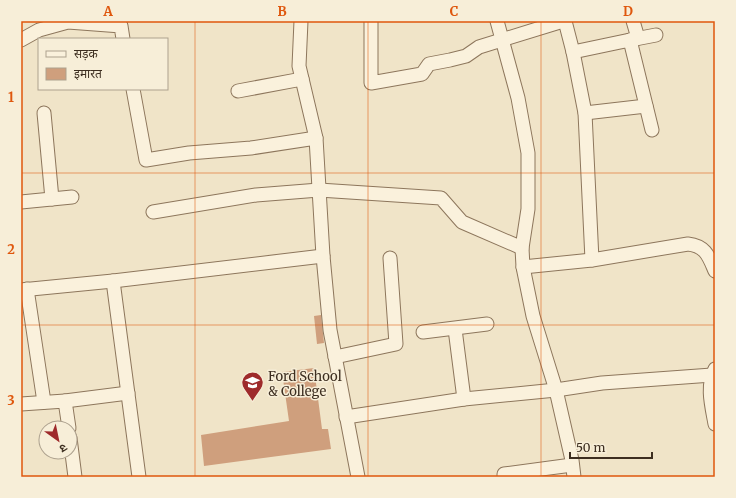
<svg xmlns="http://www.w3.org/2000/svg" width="736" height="498" viewBox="0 0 736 498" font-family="Merriweather,'Noto Sans Devanagari',serif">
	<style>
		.building { fill: #cf9f7d }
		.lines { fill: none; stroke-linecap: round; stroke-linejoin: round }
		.street-casing { stroke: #8d765c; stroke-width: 15 }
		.street { stroke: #faf1dc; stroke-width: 13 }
		.grid { fill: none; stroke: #df570d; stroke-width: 1; stroke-opacity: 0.55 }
		.labels { text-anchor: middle; stroke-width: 3; stroke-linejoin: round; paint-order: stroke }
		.poi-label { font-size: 13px; fill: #3d2e20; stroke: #f7eed8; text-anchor: start }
		.neatline { fill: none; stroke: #df570d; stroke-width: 1.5 }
		.grid-label { font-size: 13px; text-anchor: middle; font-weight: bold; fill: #df570d }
	</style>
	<rect width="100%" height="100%" fill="#f0e4c8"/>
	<g class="building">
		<path d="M 321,315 L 324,343 L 317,344 L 314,316 Z"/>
		<path d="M 314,368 L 322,429 L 328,429 L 331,449 L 204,466 L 201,435 L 289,421 L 282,372 Z"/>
	</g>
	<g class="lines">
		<defs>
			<g id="street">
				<path d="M 301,21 L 299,66 L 316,138 L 323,256 L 330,330 L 358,477"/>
				<path d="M 371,21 L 371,83 L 422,74 L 429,64 L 450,60 L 466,56 L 479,47 L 563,21"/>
				<path d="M 497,21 L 518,98 L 528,153 L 528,209 L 522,248 L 523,267 L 533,316 L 556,390 L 572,460 L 574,477"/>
				<path d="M 565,21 L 573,52"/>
				<path d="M 633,21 L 638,38"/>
				<path d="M 21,40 L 39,30 L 68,22 L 121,26 L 123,39"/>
				<path d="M 630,40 L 656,35"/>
				<path d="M 133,89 L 146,160 L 189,153 L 251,148 L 316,138"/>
				<path d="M 238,91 L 302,79"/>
				<path d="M 44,113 L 52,199"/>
				<path d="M 585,113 L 646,106"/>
				<path d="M 21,202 L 72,197"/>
				<path d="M 153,212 L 256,195 L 319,190 L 441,198 L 462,222 L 522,248"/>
				<path d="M 592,260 L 585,113 L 573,52 L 630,40 L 652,130"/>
				<path d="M 523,267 L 592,260 L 688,244 C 706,246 709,257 715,271"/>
				<path d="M 113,281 L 139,477"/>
				<path d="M 27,289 L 44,402"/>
				<path d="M 21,290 L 113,281 L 323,256"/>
				<path d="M 455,329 L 464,399"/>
				<path d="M 423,332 L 487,324"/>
				<path d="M 335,357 L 396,344 L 390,258"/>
				<path d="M 715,369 C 706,386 712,407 715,424"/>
				<path d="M 65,401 L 128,393"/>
				<path d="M 21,404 L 65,401 L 69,428"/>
				<path d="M 346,417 L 464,399 L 556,390 L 602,383 L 712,375"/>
				<path d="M 70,438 L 75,477"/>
				<path d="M 504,477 L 504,474 L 572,465"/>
			</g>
		</defs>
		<use href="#street" class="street-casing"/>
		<use href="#street" class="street"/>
	</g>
	<path class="grid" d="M 195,21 L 195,477M 368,21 L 368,477M 541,21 L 541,477M 21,173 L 715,173M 21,325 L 715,325"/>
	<defs>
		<symbol id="school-pin" viewBox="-11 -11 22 30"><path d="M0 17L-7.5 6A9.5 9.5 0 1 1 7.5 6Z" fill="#9e2a2b" stroke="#f7eed8"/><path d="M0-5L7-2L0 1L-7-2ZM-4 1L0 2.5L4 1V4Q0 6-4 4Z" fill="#fff"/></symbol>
	</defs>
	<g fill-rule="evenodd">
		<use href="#school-pin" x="240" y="370" width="25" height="34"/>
	</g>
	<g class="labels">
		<g class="poi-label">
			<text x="268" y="381">Ford School<tspan x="268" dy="15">&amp; College</tspan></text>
		</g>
	</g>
	<rect width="736" height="498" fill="none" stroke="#f7eed8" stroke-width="44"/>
	<rect x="38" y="38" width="130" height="52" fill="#f7eed8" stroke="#ada18e"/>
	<rect x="46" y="51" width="20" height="6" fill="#faf1dc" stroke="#ada18e"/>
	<text x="74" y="58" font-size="12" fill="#3d2e20">सड़क</text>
	<rect x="46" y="68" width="20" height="12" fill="#cf9f7d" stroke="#ada18e"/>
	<text x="74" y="78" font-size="12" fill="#3d2e20">इमारत</text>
	<g transform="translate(58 440) rotate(147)"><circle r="19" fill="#f7eed8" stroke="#ada18e"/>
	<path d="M0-3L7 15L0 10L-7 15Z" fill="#9e2a2b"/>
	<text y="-6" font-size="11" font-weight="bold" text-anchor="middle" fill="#3d2e20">उ</text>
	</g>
	<path d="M570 452v6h82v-6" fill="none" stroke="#3d2e20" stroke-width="2"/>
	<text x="576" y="452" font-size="12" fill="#3d2e20" stroke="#f7eed8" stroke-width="3" paint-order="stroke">50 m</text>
	<rect x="22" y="22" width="692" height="454" class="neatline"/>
	<g class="grid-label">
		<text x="108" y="16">A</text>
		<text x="282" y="16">B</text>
		<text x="454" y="16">C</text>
		<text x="628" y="16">D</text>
		<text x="11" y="102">1</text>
		<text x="11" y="254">2</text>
		<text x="11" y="405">3</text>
	</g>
</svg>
